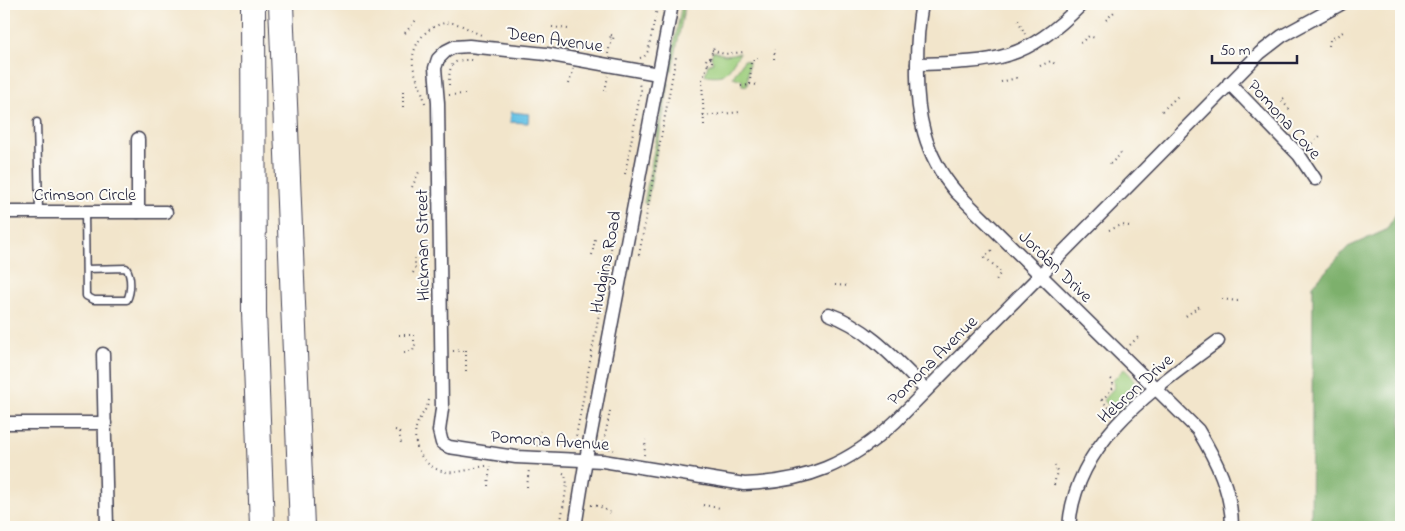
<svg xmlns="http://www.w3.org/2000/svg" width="1405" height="531" viewBox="0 0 1405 531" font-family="'Indie Flower',sans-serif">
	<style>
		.green { fill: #9ccd7c; stroke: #5f785c }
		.forest { fill: #7db06c; stroke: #506954 }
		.water { fill: #68c3e6; stroke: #457290 }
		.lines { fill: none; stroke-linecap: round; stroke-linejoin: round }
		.service-casing { stroke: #413f51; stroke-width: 9 }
		.minor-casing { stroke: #413f51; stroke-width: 15 }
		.motorway-casing { stroke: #413f51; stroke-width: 26 }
		.path { stroke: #413f51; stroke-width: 2; stroke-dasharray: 1 4; stroke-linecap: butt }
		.service { stroke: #fff; stroke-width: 6 }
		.minor { stroke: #fff; stroke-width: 12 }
		.motorway { stroke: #fff; stroke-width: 24 }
		.labels { text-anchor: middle; stroke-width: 4; stroke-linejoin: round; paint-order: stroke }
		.street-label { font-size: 18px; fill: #22223b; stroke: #fdfcf7 }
	</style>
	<rect width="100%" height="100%" fill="#fdfcf7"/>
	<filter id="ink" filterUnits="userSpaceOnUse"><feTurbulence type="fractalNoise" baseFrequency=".02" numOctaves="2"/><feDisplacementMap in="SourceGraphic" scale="10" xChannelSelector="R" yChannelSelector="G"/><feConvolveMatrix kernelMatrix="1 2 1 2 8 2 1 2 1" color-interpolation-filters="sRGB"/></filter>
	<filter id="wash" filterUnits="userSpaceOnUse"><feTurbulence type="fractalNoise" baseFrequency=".0096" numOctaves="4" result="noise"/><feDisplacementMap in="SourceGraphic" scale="20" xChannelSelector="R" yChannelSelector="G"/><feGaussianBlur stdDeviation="1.12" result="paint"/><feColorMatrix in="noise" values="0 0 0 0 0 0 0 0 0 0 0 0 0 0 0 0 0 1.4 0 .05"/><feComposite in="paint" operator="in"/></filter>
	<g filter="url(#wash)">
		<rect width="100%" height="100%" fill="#f2e5cb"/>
		<g class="green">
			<path d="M 682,4 L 685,4 L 672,71 L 669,70 Z"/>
			<path d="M 713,51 L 725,55 L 740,53 C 726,72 729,78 705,75 L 708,65 L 713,62 L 711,57 Z"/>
			<path d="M 744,60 L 749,61 L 747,86 L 742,85 L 742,80 L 733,77 Z"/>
			<path d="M 667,83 L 669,83 L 647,203 L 644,203 Z"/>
			<path d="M 1124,369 C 1146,387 1132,398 1117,413 L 1103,400 L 1114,388 L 1113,380 Z"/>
		</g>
		<path class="forest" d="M 1401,206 L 1401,527 L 1311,527 L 1313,285 L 1348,247 L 1386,230 Z"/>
		<path class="water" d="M 511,112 L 529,114 L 528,123 L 510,122 Z"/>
	</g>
	<g filter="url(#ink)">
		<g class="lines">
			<defs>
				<g id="service">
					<path d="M 37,122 L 39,212"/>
					<path d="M 85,212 L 86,296 L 94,300 L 127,300 C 131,292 132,276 126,268 L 86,269"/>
				</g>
				<g id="minor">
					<path d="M 922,4 C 918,24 917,45 917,66 C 916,113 924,155 956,192 L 1198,430 C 1216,460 1232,491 1232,527"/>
					<path d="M 917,64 C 996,62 1024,62 1082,4"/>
					<path d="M 658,74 L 546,54 L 469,46 L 454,47 L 446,51 L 438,59 L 435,68 L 438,103 L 442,409 L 439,431 L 442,443 L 449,447 L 516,457 L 603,461 L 744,484 C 807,482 849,464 895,422 L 1260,53 L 1282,36 L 1341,4"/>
					<path d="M 1229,83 L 1299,155 L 1315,179"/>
					<path d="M 138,139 L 138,212"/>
					<path d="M 4,212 L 166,212"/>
					<path d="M 829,314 C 869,328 897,361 926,390"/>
					<path d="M 103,354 L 107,527"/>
					<path d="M 4,423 L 105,423"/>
					<path d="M 575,527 L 586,459 L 672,4"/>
					<path d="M 1069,527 C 1075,440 1155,388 1218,341"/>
				</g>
				<g id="motorway">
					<path d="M 253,4 L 254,312 L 262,527"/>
					<path d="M 281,4 L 302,527"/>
				</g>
			</defs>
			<use href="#service" class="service-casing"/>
			<use href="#minor" class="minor-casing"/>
			<use href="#motorway" class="motorway-casing"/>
			<g class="path">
				<path d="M 1048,7 L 1052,4"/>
				<path d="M 1018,20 L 1025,34"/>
				<path d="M 1106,20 L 1116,10"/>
				<path d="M 552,27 L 568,29"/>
				<path d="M 405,33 L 416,20"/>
				<path d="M 611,35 L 614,36 L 613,39 L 610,38 Z"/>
				<path d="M 1080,43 L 1089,36 L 1095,38"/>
				<path d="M 1329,46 L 1330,40 L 1343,32"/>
				<path d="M 712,50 L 724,54 L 745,52"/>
				<path d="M 608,54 L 611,39"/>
				<circle cx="709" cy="61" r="3"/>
				<path d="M 640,58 L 644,57 L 648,51 L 658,4"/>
				<path d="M 710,58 L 715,44"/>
				<path d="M 774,59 L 775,49"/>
				<path d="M 1040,66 L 1051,61 L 1055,64"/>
				<path d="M 1001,82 L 1016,78 L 1017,80"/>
				<path d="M 569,84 L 573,69"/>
				<path d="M 750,84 L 757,85"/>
				<path d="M 449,85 C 449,63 452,59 474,60"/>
				<path d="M 741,86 L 750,85 L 751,61 L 758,58"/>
				<path d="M 403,91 L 403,108"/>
				<path d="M 605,91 L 608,76"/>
				<path d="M 449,95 L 465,94"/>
				<path d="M 1284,98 L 1281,100 L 1292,112"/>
				<path d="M 425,103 C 423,92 417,81 414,70 C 407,47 429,20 453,23 C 464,25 472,32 482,35"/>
				<path d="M 1162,111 L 1178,96"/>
				<path d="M 703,116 L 740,112"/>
				<path d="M 704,125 L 702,80 L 708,64"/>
				<path d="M 1308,147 L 1321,135"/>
				<path d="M 1110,164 L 1120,155 L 1122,149"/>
				<path d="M 625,174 L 641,90 L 639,84"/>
				<path d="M 412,187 L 419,172"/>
				<path d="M 1109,230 L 1122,225 L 1129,226"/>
				<path d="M 592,255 L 595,239"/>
				<path d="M 639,255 L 676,57"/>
				<path d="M 985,257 L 1001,272 L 995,282"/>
				<path d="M 984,258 L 994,248"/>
				<path d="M 413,273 L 415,270 L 415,258"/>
				<path d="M 835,285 L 849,286"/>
				<path d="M 1222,299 L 1237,301 L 1241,300"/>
				<path d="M 1186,316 L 1201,305"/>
				<path d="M 399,335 L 414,335 L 414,342"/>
				<path d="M 1130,345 L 1140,335"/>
				<path d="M 466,350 L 466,373"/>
				<path d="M 453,351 L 465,350"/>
				<path d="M 404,353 L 413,351 L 416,342"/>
				<path d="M 429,400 C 427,411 418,417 416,428 C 411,453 431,475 456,472 C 467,471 476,467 486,466"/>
				<path d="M 1101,400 L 1114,412"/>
				<path d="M 1102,400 L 1113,388 L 1113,381 L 1109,377"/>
				<path d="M 610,411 L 604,441 L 607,448 L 614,450"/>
				<path d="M 395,430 L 399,431 L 401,443"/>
				<path d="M 537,446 L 540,431"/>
				<path d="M 569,447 L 573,446 L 575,442 L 615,228"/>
				<path d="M 644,455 L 646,440"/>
				<path d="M 1054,485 L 1057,471 L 1055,465"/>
				<path d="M 488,486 L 490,466"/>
				<path d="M 527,487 L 529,469"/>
				<path d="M 591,505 L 599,506 L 611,513"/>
				<path d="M 703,505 L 721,508"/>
				<path d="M 560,527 L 567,484 L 565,474 L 561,472"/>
			</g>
			<use href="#service" class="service"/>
			<use href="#minor" class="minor"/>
			<use href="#motorway" class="motorway"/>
		</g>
	</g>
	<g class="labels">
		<g class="street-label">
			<text transform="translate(555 39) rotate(8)" y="6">Deen Avenue</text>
			<text transform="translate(1285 119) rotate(48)" y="6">Pomona Cove</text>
			<text x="85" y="200">Crimson Circle</text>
			<text transform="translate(422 245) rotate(-91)" y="6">Hickman Street</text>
			<text transform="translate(605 262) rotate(-79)" y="6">Hudgins Road</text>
			<text transform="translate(1056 266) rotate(44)" y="6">Jordan Drive</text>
			<text transform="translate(932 360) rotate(-45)" y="6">Pomona Avenue</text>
			<text transform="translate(1135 388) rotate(-42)" y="6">Hebron Drive</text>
			<text transform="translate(550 440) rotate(4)" y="6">Pomona Avenue</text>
		</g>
	</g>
	<rect width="1405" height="531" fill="none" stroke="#fdfcf7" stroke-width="20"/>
	<path d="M1212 55v8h85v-8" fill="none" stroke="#22223b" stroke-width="2.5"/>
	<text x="1220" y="55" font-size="15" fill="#22223b" stroke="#fdfcf7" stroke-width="4" paint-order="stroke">50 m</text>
</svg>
